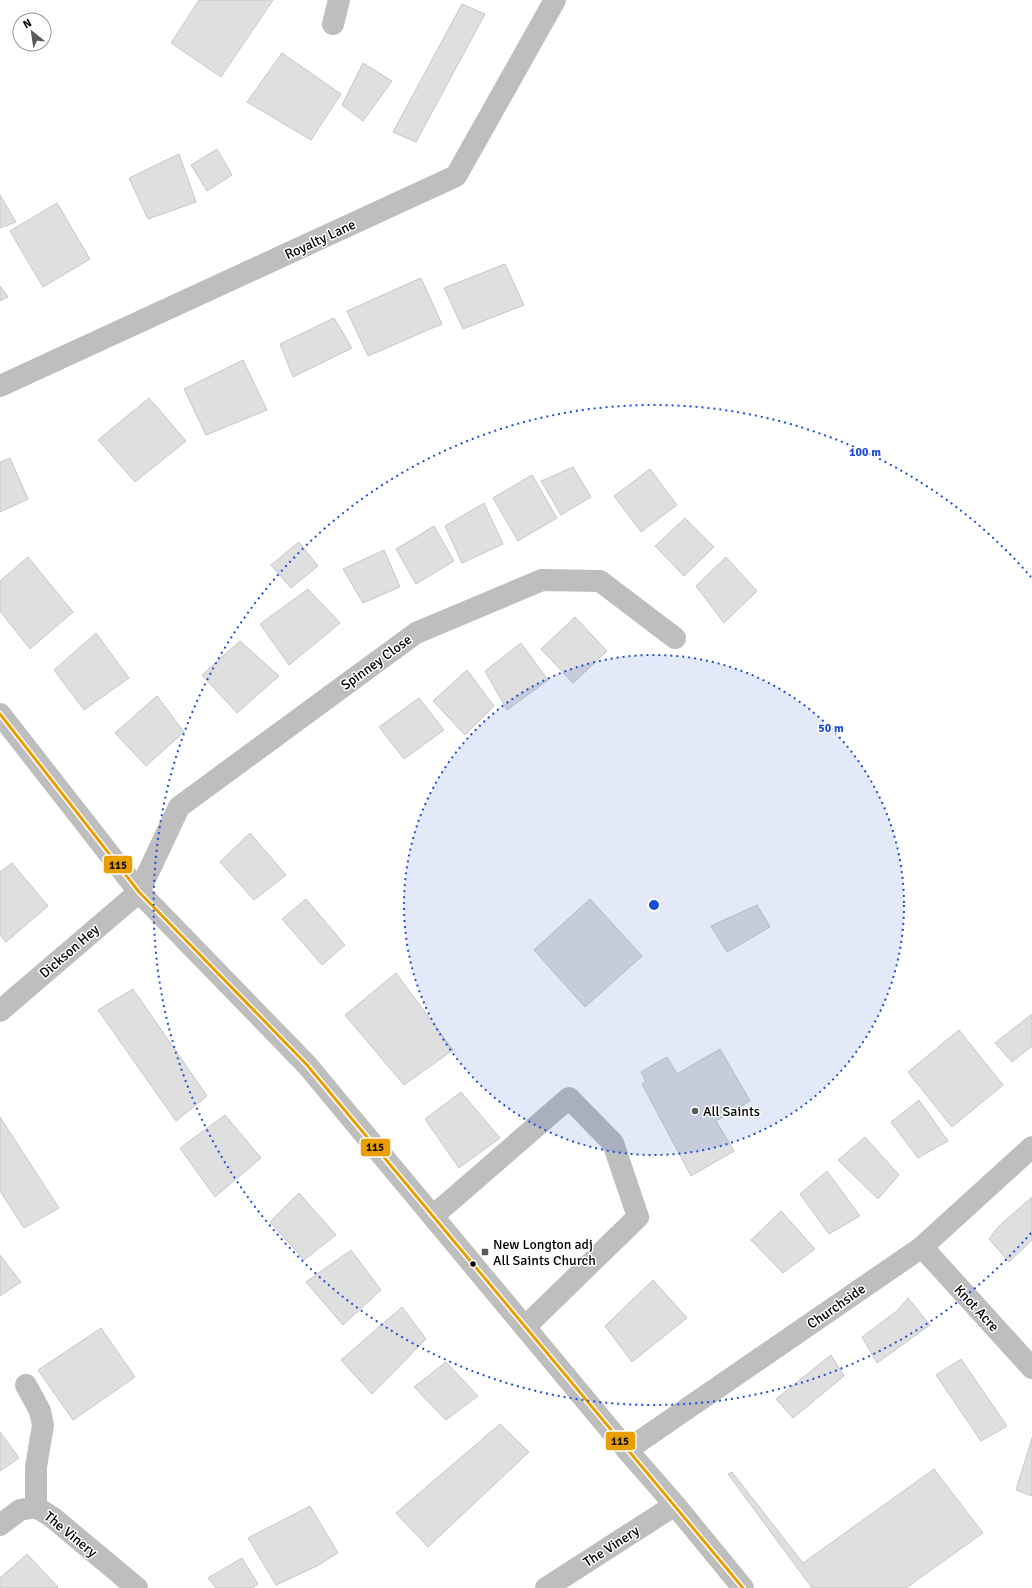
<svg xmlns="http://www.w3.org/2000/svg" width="1032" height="1588" viewBox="0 0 1032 1588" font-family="Signika,sans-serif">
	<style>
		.building { fill: #dfdfdf; stroke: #c7c7c7 }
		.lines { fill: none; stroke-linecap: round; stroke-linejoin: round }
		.minor { stroke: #bebebe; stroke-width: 22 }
		.bus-1-casing { stroke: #fff; stroke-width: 6 }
		.bus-1 { stroke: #eb9e00; stroke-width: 3 }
		.ring { fill: none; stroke: #1d4ed8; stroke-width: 2; stroke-dasharray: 2 4 }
		.poi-dot { fill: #595959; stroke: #fff; stroke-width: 1.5 }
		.bus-dot { fill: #000; stroke: #fff; stroke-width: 1.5 }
		.labels { text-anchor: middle; stroke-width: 3; stroke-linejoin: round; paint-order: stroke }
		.street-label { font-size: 14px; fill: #000; stroke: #fff }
		.poi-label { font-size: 14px; fill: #000; stroke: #fff; text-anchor: start }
		.centre { fill: #1d4ed8; stroke: #fff; stroke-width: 2 }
		.ring-label { font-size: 12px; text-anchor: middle; font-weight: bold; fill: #1d4ed8; stroke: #fff; stroke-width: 3; stroke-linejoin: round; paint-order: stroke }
		.line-badge { stroke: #fff; stroke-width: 1.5 }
		.pale-badge-label { font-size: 11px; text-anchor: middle; font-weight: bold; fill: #111 }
	</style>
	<rect width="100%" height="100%" fill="#fff"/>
	<g class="building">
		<path d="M 199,0 L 273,0 L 221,77 L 171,43 Z"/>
		<path d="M 462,4 L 485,14 L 416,142 L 393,132 Z"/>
		<path d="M 282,53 L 341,94 L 311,140 L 247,102 Z"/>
		<path d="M 363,63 L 392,81 L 363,121 L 342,105 Z"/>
		<path d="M 217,149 L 232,175 L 207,191 L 191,165 Z"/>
		<path d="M 179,154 L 196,202 L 148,219 L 129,178 Z"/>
		<path d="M 0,195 L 16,222 L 0,228 Z"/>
		<path d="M 57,203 L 90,259 L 43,287 L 10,231 Z"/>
		<path d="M 505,264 L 524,305 L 463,329 L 444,288 Z"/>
		<path d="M 421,278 L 442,324 L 368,356 L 347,311 Z"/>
		<path d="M 0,286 L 8,297 L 0,301 Z"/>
		<path d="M 334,318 L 352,348 L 293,377 L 280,344 Z"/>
		<path d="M 243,360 L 267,410 L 206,435 L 184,389 Z"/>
		<path d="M 149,398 L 186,441 L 135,482 L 98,440 Z"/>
		<path d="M 10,458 L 28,499 L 0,512 L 0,462 Z"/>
		<path d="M 573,467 L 591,497 L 561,515 L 541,481 Z"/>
		<path d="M 650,469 L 677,505 L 641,532 L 614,496 Z"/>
		<path d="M 532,475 L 557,518 L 518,541 L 493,498 Z"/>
		<path d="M 484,503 L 503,544 L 462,563 L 445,526 Z"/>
		<path d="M 685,518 L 714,547 L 684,576 L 655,546 Z"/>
		<path d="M 434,526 L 454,561 L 416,584 L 396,549 Z"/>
		<path d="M 299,542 L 318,566 L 291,588 L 271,565 Z"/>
		<path d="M 384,550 L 400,587 L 363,603 L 343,569 Z"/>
		<path d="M 28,557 L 73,612 L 30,649 L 0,611 L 0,581 Z"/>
		<path d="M 726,557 L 757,591 L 724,623 L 696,586 Z"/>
		<path d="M 308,589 L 340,623 L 289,665 L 260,624 Z"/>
		<path d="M 575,617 L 607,651 L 573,683 L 541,649 Z"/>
		<path d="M 96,633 L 129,678 L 84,710 L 54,670 Z"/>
		<path d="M 240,641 L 279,676 L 237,713 L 202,675 Z"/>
		<path d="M 521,643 L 548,680 L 507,710 L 485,671 Z"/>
		<path d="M 467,670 L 494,706 L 465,735 L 433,701 Z"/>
		<path d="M 157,696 L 184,732 L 146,766 L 115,733 Z"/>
		<path d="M 419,698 L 444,730 L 404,759 L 379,727 Z"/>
		<path d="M 250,833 L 286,875 L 254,900 L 220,862 Z"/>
		<path d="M 12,863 L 48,906 L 6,942 L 0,935 L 0,872 Z"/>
		<path d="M 306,899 L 345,945 L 322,965 L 282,919 Z"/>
		<path d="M 590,899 L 642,956 L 585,1007 L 534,950 Z"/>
		<path d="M 757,905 L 770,927 L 727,952 L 711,926 Z"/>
		<path d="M 396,973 L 453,1050 L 404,1085 L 345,1015 Z"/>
		<path d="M 133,989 L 207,1096 L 176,1121 L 98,1010 Z"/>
		<path d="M 1032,1014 L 1032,1046 L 1012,1062 L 995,1043 Z"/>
		<path d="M 959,1030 L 1003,1085 L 952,1127 L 908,1072 Z"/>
		<path d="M 720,1049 L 750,1101 L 716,1121 L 734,1151 L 691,1176 L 642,1084 L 646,1081 L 641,1072 L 667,1057 L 677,1074 Z"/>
		<path d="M 461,1092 L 500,1138 L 459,1168 L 425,1119 Z"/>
		<path d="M 919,1100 L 948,1141 L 918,1158 L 891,1122 Z"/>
		<path d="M 225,1115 L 261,1158 L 215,1197 L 180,1148 Z"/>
		<path d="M 0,1117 L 59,1208 L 24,1228 L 0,1191 Z"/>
		<path d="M 865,1137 L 899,1175 L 878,1199 L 838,1160 Z"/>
		<path d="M 827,1171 L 860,1216 L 829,1234 L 800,1194 Z"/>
		<path d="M 299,1193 L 336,1235 L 304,1260 L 270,1222 Z"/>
		<path d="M 1032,1197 L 1032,1240 L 1009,1262 L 989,1239 L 999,1226 Z"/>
		<path d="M 781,1211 L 815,1249 L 783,1273 L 751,1240 Z"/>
		<path d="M 351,1250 L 381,1290 L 343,1325 L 306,1282 Z"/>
		<path d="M 0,1255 L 21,1282 L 0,1296 Z"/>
		<path d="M 653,1280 L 687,1318 L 632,1362 L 605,1326 Z"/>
		<path d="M 908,1298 L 930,1325 L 877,1363 L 862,1337 L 898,1310 Z"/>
		<path d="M 402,1307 L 426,1339 L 372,1394 L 341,1360 Z"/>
		<path d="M 101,1328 L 135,1377 L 73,1420 L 38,1370 Z"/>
		<path d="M 831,1355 L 844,1376 L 793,1418 L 776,1399 Z"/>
		<path d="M 961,1359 L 1007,1426 L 981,1441 L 936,1375 Z"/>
		<path d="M 446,1362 L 478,1396 L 446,1420 L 414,1387 Z"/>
		<path d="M 500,1424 L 529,1452 L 428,1547 L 396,1513 Z"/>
		<path d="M 0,1432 L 19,1458 L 0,1471 Z"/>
		<path d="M 1032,1438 L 1032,1496 L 1016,1490 Z"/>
		<path d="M 934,1469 L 983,1533 L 906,1588 L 812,1588 L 728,1474 L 732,1472 L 803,1563 Z"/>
		<path d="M 310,1506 L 338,1553 L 317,1566 L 276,1585 L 248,1538 Z"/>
		<path d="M 27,1554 L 58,1587 L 57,1588 L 0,1588 L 0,1578 Z"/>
		<path d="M 242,1558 L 258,1584 L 253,1588 L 216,1588 L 208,1578 Z"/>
	</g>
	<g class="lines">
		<g class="minor">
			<path d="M 333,24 L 339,0"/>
			<path d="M 0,386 L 456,176 L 555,0"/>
			<path d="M 0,714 L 139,892 L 307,1065 L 627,1450 L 675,1505 L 743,1588"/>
			<path d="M 0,1011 L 139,892 L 179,807 L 416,633 L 542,580 L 600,581 L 675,638"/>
			<path d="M 433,1216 L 569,1098 L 613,1143 L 638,1217 L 525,1327"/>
			<path d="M 922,1247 L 1032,1368"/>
			<path d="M 26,1385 L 40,1411 L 43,1425 L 36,1467 L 36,1507"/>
			<path d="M 627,1450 L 922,1247 L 1032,1147"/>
			<path d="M 0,1525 L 20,1510 L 36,1507 L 52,1517 L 137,1588"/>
			<path d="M 546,1588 L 675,1505"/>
		</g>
		<defs>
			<path id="bus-1" d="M 0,714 L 139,892 L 307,1065 L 743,1588"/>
		</defs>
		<use href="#bus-1" class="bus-1-casing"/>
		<use href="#bus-1" class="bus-1"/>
	</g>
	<circle cx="654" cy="905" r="250" fill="#1d4ed8" fill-opacity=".12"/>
	<g class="ring">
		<circle cx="654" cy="905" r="250"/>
		<path d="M1031 1233A500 500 0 1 1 1031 577"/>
	</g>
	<g class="poi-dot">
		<circle cx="695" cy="1111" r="4"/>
		<rect x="481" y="1248" width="8" height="8" rx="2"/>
	</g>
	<circle class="bus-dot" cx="473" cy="1264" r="3.5"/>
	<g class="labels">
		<g class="street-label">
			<text transform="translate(320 239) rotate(-25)" y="5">Royalty Lane</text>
			<text transform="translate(376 662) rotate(-36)" y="5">Spinney Close</text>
			<text transform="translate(69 951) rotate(-41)" y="5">Dickson Hey</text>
			<text transform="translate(836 1306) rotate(-35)" y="5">Churchside</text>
			<text transform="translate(977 1308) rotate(47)" y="5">Knot Acre</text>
			<text transform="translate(71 1534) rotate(39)" y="5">The Vinery</text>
			<text transform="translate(611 1546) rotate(-33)" y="5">The Vinery</text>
		</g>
		<g class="poi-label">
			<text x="703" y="1116">All Saints</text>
			<text x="493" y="1249">New Longton adj<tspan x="493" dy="16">All Saints Church</tspan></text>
		</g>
	</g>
	<circle cx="654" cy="905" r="6" class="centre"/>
	<g class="ring-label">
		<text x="865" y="456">100 m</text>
		<text x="831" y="732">50 m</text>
	</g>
	<g class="line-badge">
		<rect x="103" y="855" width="30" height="19" rx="4" fill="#eb9e00"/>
		<rect x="360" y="1138" width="31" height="19" rx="4" fill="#eb9e00"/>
		<rect x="605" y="1431" width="31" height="20" rx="4" fill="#eb9e00"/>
	</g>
	<g class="pale-badge-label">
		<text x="118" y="869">115</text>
		<text x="375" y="1151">115</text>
		<text x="620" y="1445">115</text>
	</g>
	<g transform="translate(32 32) rotate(330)"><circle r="19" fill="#ffffff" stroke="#999999"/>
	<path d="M0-3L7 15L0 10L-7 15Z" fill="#595959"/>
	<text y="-6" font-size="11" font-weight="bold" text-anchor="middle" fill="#000000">N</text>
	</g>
</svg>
